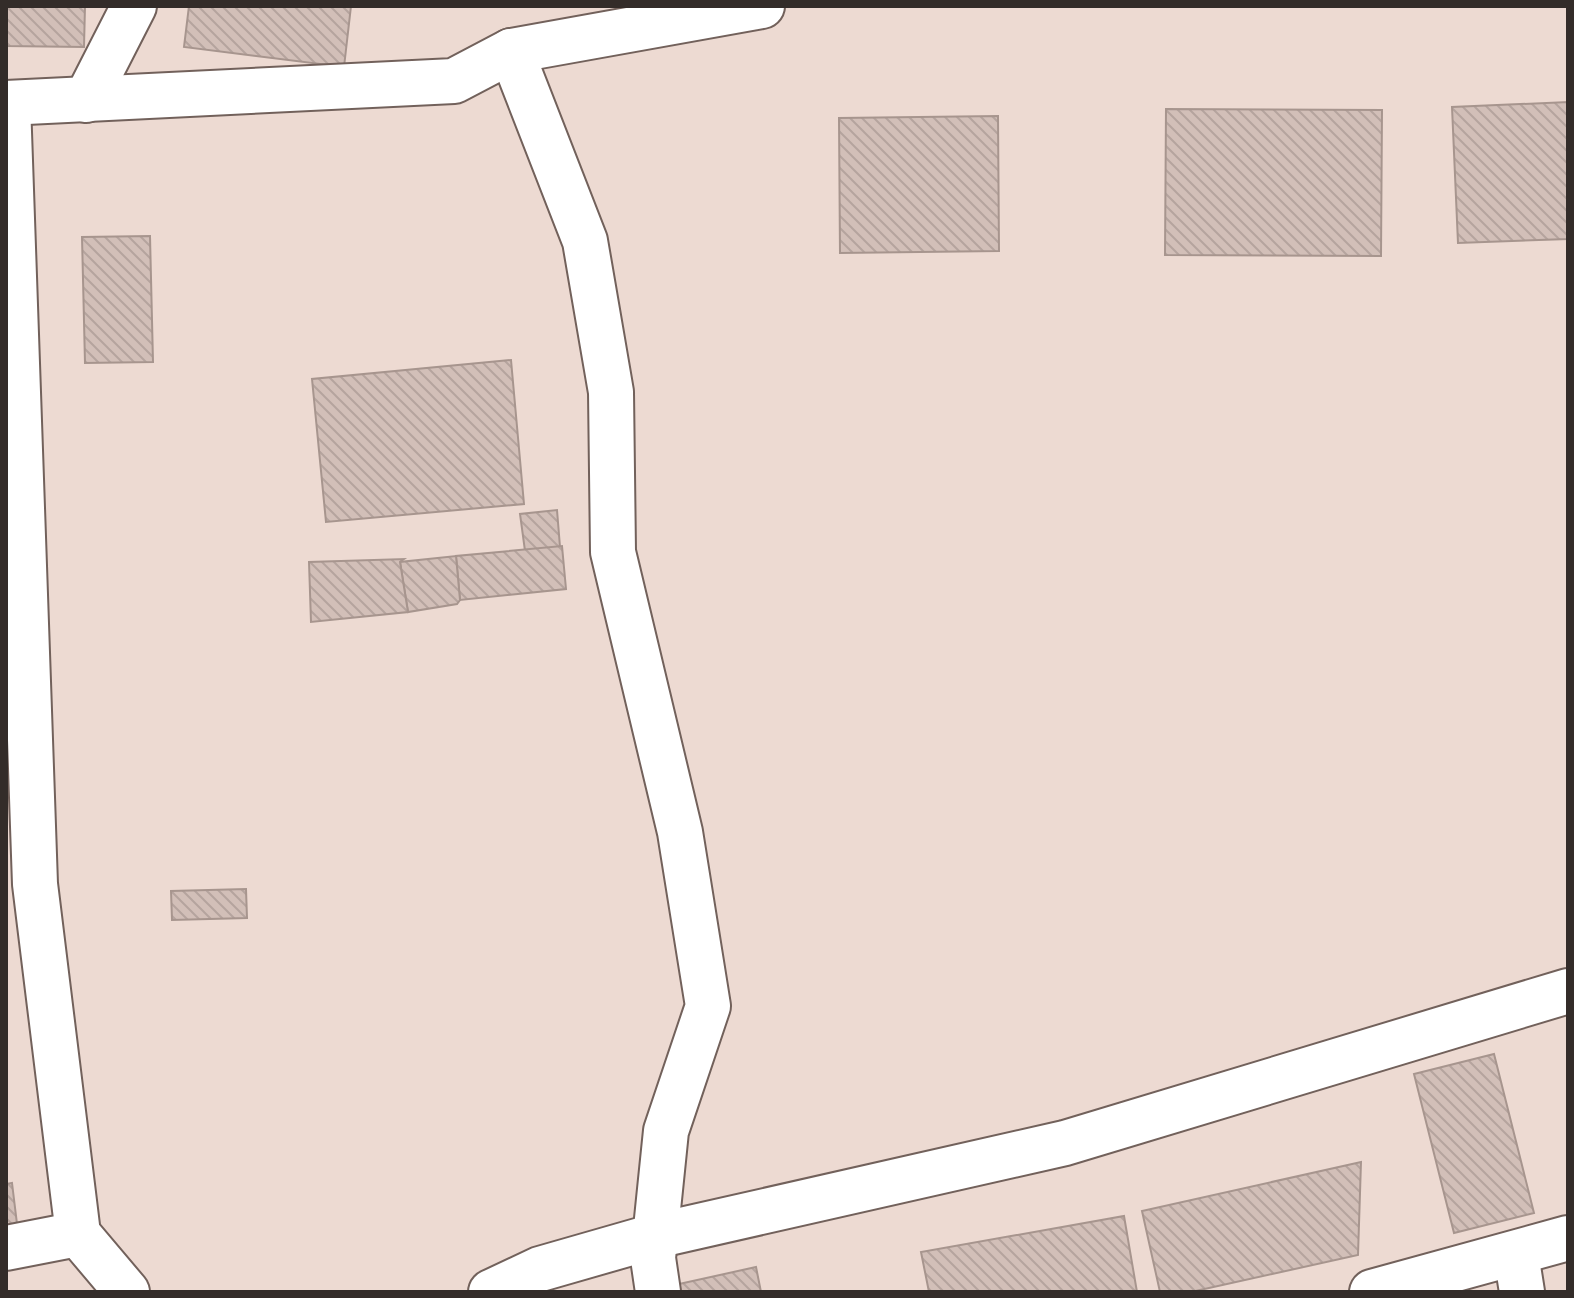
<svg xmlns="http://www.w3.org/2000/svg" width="1574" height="1298" viewBox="0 0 1574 1298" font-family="'Archivo Narrow',sans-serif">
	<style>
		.building { fill: url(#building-back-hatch); stroke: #a7958e; stroke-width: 2 }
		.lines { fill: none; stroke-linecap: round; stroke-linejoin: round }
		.street-casing { stroke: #72615b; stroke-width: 48 }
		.street { stroke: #fff; stroke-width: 44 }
	</style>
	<defs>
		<pattern id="building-back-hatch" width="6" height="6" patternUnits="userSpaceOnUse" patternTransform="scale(2)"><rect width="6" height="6" fill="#d2bfb8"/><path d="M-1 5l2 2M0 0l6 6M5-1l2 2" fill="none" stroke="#b5a49e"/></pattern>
	</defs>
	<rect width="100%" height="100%" fill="#eddad2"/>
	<g class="building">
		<path d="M 6,6 L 85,6 L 84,47 L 6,46 Z"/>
		<path d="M 189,6 L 351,6 L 344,67 L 184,47 Z"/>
		<path d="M 1568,102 L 1568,239 L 1458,243 L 1452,107 Z"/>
		<path d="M 1166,109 L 1382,110 L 1381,256 L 1165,255 Z"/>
		<path d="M 998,116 L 999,251 L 840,253 L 839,118 Z"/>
		<path d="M 150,236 L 153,362 L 85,363 L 82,237 Z"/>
		<path d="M 511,360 L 524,504 L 326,522 L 312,379 Z"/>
		<path d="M 557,510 L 560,547 L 525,551 L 520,514 Z"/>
		<path d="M 562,546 L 566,589 L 460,600 L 456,556 Z"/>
		<path d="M 456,556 L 460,600 L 457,604 L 408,612 L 400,562 Z"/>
		<path d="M 404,559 L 400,562 L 408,612 L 311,622 L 309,562 Z"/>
		<path d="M 246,889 L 247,918 L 172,920 L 171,891 Z"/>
		<path d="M 1494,1054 L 1534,1213 L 1454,1233 L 1414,1074 Z"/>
		<path d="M 1361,1162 L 1358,1255 L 1191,1292 L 1160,1292 L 1142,1211 Z"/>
		<path d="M 12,1183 L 17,1224 L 6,1226 L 6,1184 Z"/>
		<path d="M 1124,1216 L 1137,1292 L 929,1292 L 921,1252 Z"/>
		<path d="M 756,1267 L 761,1292 L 681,1292 L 679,1284 Z"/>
	</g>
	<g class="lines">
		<defs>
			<g id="street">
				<path d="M 511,51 L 585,241 L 611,392 L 613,552 L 680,832 L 708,1006 L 666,1131 L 653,1258 L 658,1292"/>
				<path d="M 86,100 L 134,6"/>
				<path d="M 6,103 L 454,81 L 511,51 L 762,6"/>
				<path d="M 8,103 L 35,884 L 78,1234 L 127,1292"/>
				<path d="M 6,1248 L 78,1234"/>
				<path d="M 1516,1254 L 1522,1292"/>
				<path d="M 491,1292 L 540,1269 L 655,1236 L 1065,1143 L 1568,991"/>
				<path d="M 1372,1292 L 1568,1238"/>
			</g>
		</defs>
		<use href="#street" class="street-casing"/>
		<use href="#street" class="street"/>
	</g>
	<rect width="1574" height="1298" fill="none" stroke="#332c29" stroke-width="16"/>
</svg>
